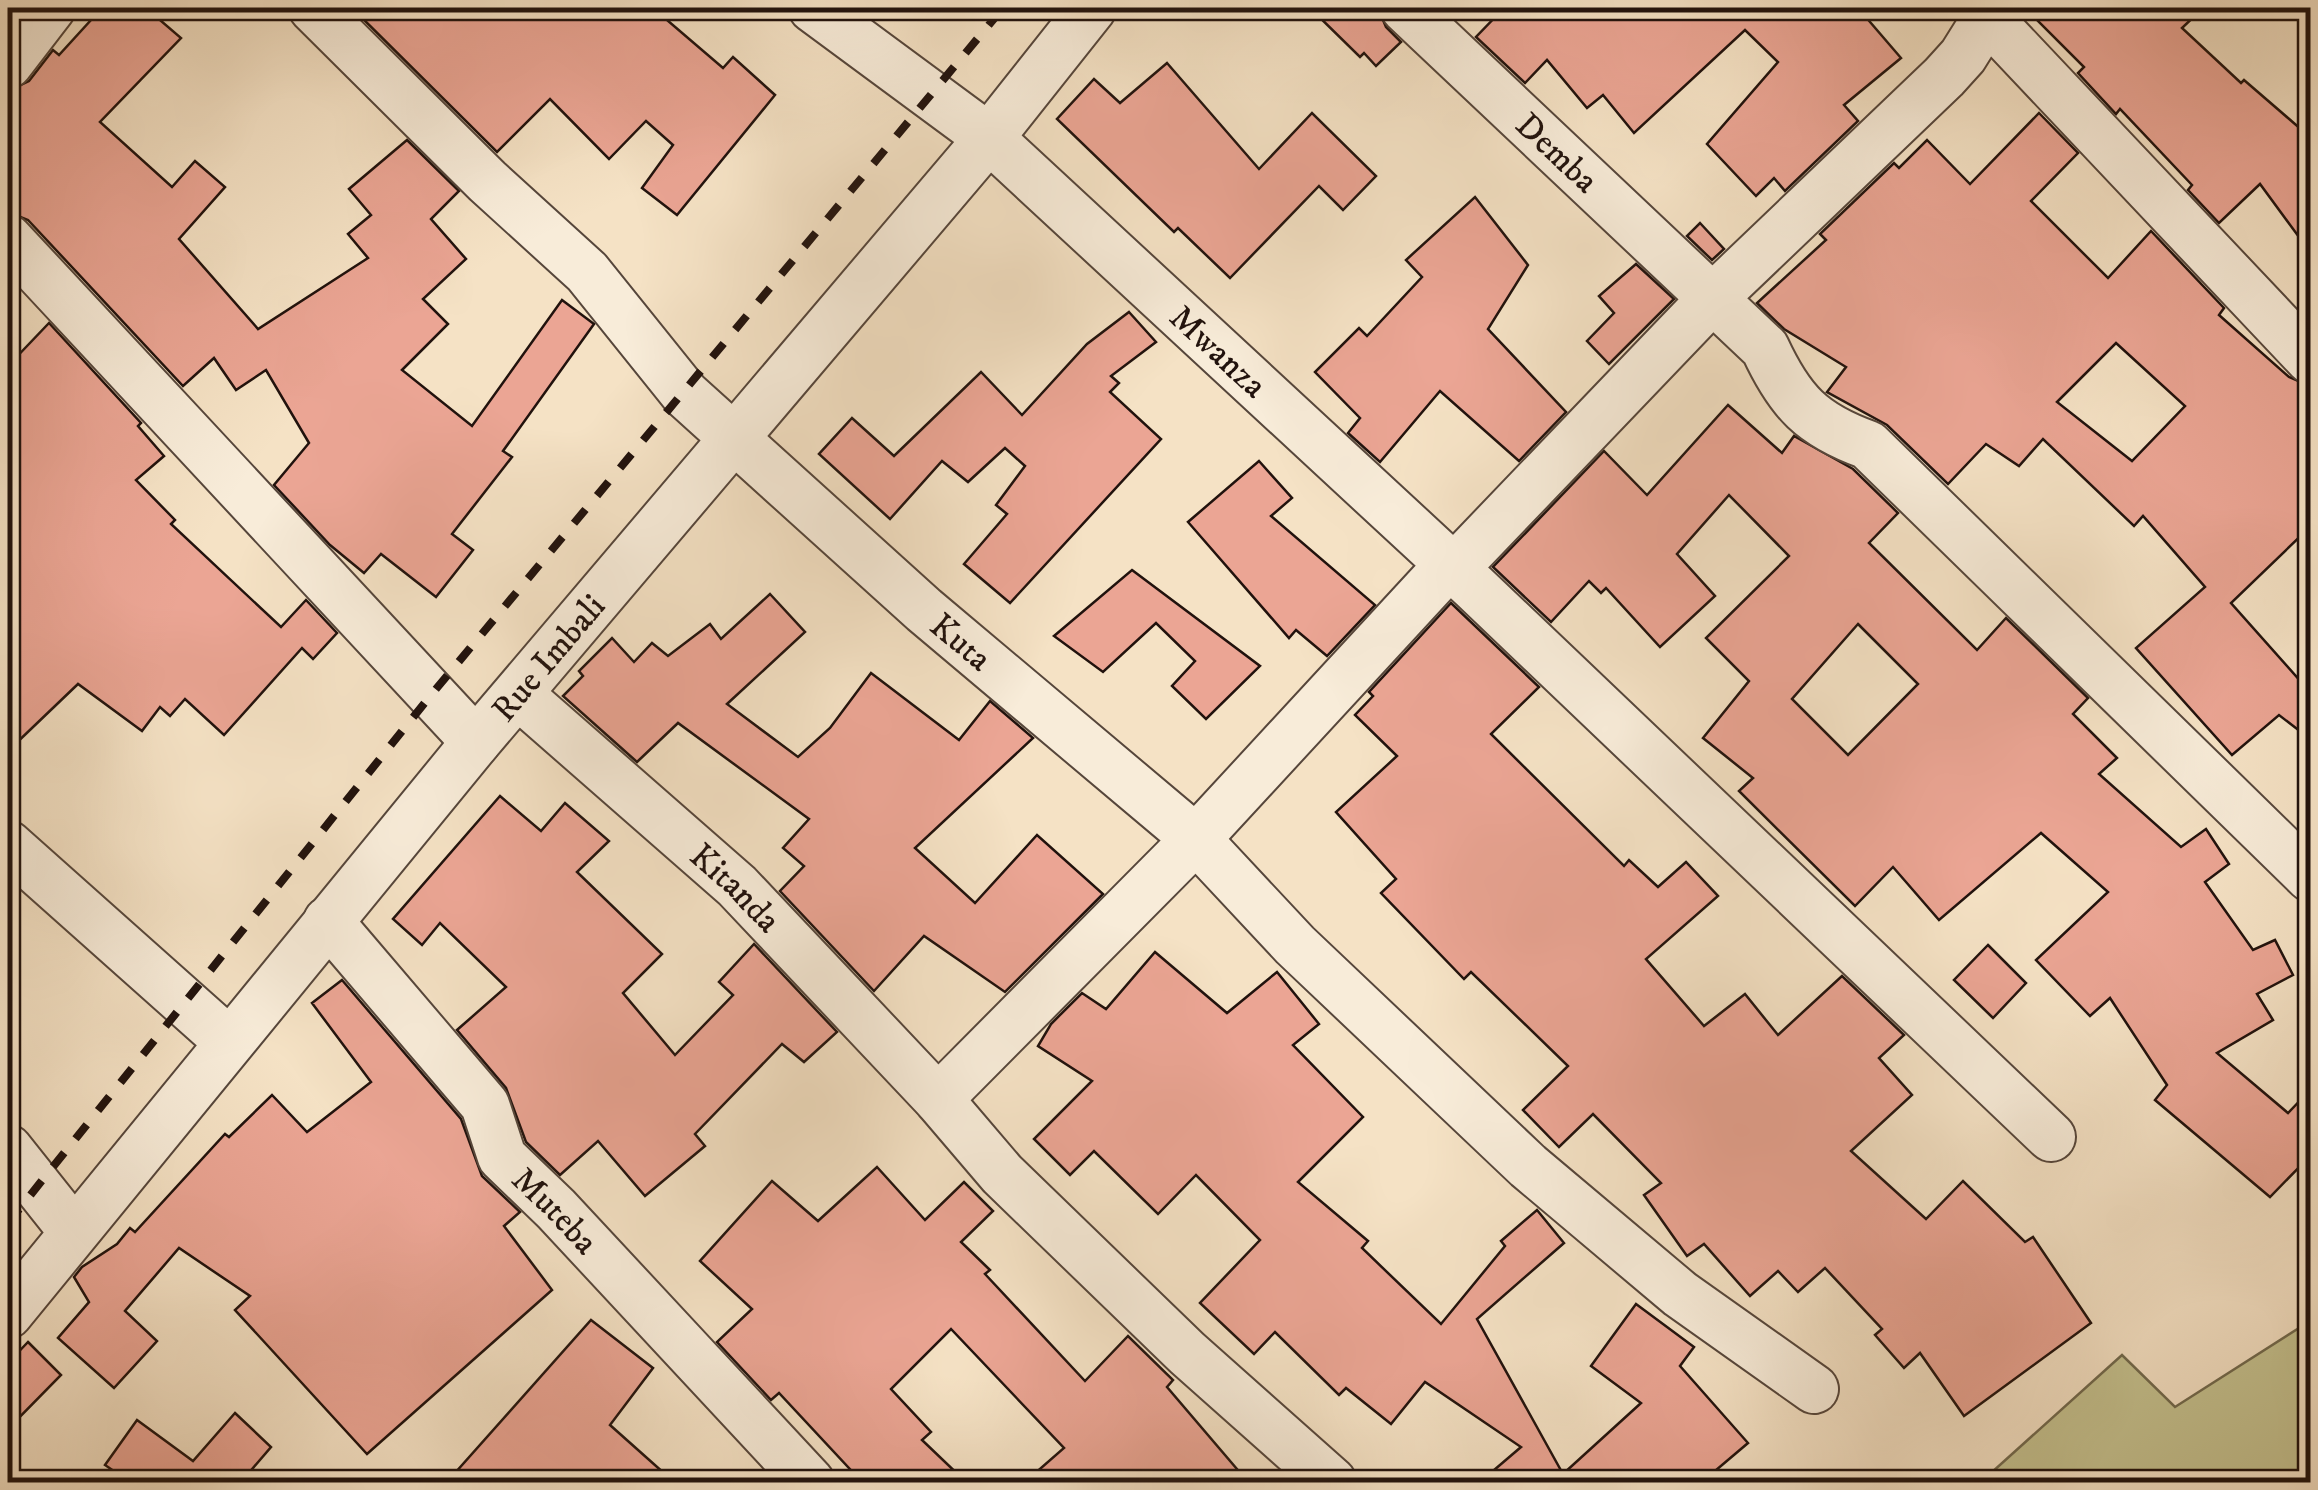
<svg xmlns="http://www.w3.org/2000/svg" width="2318" height="1490" viewBox="0 0 2318 1490" font-family="'IM FELL DW Pica',serif">
	<style>
		.green { fill: #c4c18f; stroke: #726a4e; stroke-width: 2.5 }
		.building { fill: #eba594; stroke: #21120d; stroke-width: 2.5; fill-rule: evenodd }
		.lines { fill: none; stroke-linecap: round; stroke-linejoin: round }
		.minor-casing { stroke: #56463b; stroke-width: 52 }
		.minor { stroke: #f8ecd9; stroke-width: 48 }
		.rail { stroke: #21120d; stroke-width: 8; stroke-dasharray: 18 18; stroke-linecap: butt }
		.labels { text-anchor: middle; stroke-width: 9; stroke-linejoin: round; paint-order: stroke }
		.street-label { font-size: 35px; fill: #21120d; stroke: #f8ecd9 }
	</style>
	<rect width="100%" height="100%" fill="#f5e2c5"/>
	<filter id="stains"><feTurbulence type="fractalNoise" baseFrequency=".002" numOctaves="4"/><feColorMatrix values="0 0 0 0 .2 0 0 0 0 .09 0 0 0 0 .02 0 0 0 .5 -.17"/></filter>
	<radialGradient id="worn" r=".72"><stop offset=".6" stop-color="#630" stop-opacity="0"/><stop offset="1" stop-color="#630" stop-opacity=".3"/></radialGradient>
	<path class="green" d="M 2310,1321 L 2310,1482 L 1981,1482 L 2122,1355 L 2175,1407 Z"/>
	<g class="building">
		<path d="M 102,8 L 146,8 L 181,38 L 100,122 L 172,187 L 195,161 L 225,187 L 179,239 L 258,329 L 368,258 L 348,234 L 371,215 L 349,189 L 407,140 L 459,191 L 431,219 L 466,259 L 423,299 L 448,324 L 402,370 L 472,426 L 562,300 L 594,324 L 503,451 L 512,457 L 452,534 L 473,550 L 436,597 L 381,554 L 364,573 L 330,545 L 274,485 L 309,443 L 266,370 L 236,390 L 214,358 L 183,386 L 28,220 L 8,212 L 8,91 L 29,81 L 53,50 L 59,55 Z"/>
		<path d="M 352,8 L 653,8 L 723,68 L 733,57 L 775,95 L 677,215 L 642,188 L 673,145 L 646,121 L 609,159 L 550,99 L 497,152 Z"/>
		<path d="M 1310,8 L 1378,8 L 1386,27 L 1401,42 L 1376,66 L 1364,53 L 1360,57 Z"/>
		<path d="M 1504,8 L 1858,8 L 1901,58 L 1844,105 L 1858,121 L 1785,191 L 1774,178 L 1756,196 L 1707,144 L 1778,62 L 1745,30 L 1634,133 L 1603,95 L 1587,108 L 1547,60 L 1525,83 L 1476,37 Z"/>
		<path d="M 2025,8 L 2203,8 L 2182,28 L 2241,83 L 2244,80 L 2310,137 L 2310,252 L 2260,184 L 2219,223 L 2188,190 L 2192,185 L 2120,109 L 2116,114 L 2078,73 L 2084,67 Z"/>
		<path d="M 1167,63 L 1259,169 L 1312,113 L 1376,176 L 1343,210 L 1319,186 L 1230,278 L 1178,228 L 1174,232 L 1057,119 L 1094,79 L 1120,103 Z"/>
		<path d="M 2039,113 L 2078,153 L 2031,201 L 2108,278 L 2151,231 L 2224,308 L 2219,315 L 2289,377 L 2310,386 L 2310,527 L 2231,603 L 2310,692 L 2310,739 L 2279,715 L 2232,755 L 2136,648 L 2205,587 L 2143,516 L 2134,526 L 2043,439 L 2019,466 L 1986,444 L 1948,484 L 1887,425 L 1827,392 L 1846,367 L 1784,329 L 1757,303 L 1826,240 L 1820,234 L 1894,163 L 1899,168 L 1927,140 L 1970,184 ZM 2116,343 L 2185,406 L 2132,461 L 2057,402 Z"/>
		<path d="M 1475,197 L 1528,265 L 1488,329 L 1566,412 L 1519,461 L 1440,391 L 1380,462 L 1348,433 L 1360,418 L 1315,372 L 1359,328 L 1367,336 L 1422,277 L 1406,260 Z"/>
		<path d="M 1700,223 L 1724,249 L 1712,260 L 1687,236 Z"/>
		<path d="M 1636,264 L 1674,299 L 1609,364 L 1587,341 L 1614,313 L 1599,296 Z"/>
		<path d="M 1129,312 L 1156,342 L 1111,376 L 1119,383 L 1110,392 L 1161,439 L 1010,603 L 964,564 L 1007,514 L 996,505 L 1025,466 L 1005,448 L 968,482 L 942,461 L 890,519 L 819,454 L 852,418 L 894,456 L 981,372 L 1022,415 L 1087,344 Z"/>
		<path d="M 49,323 L 141,423 L 138,426 L 164,456 L 136,480 L 175,520 L 171,524 L 281,627 L 306,600 L 337,633 L 313,659 L 302,648 L 224,735 L 185,699 L 170,716 L 160,707 L 142,731 L 78,684 L 8,751 L 8,366 Z"/>
		<path d="M 1728,405 L 1782,453 L 1794,436 L 1853,469 L 1898,513 L 1869,543 L 1977,650 L 2006,618 L 2088,698 L 2073,714 L 2117,758 L 2099,774 L 2181,847 L 2206,829 L 2229,864 L 2205,882 L 2253,950 L 2275,940 L 2293,975 L 2257,994 L 2273,1020 L 2217,1053 L 2288,1113 L 2310,1090 L 2310,1156 L 2270,1197 L 2155,1100 L 2167,1085 L 2110,998 L 2090,1016 L 2036,960 L 2108,892 L 2041,833 L 1939,920 L 1893,867 L 1855,906 L 1739,791 L 1753,778 L 1703,738 L 1749,681 L 1706,638 L 1789,556 L 1729,495 L 1677,554 L 1715,596 L 1660,647 L 1606,588 L 1601,593 L 1589,581 L 1551,622 L 1493,567 L 1604,451 L 1647,495 ZM 1858,624 L 1918,684 L 1848,755 L 1792,699 Z"/>
		<path d="M 1259,461 L 1292,498 L 1271,516 L 1375,605 L 1327,656 L 1296,630 L 1289,638 L 1188,522 Z"/>
		<path d="M 1132,570 L 1260,666 L 1206,719 L 1172,686 L 1195,661 L 1156,623 L 1103,672 L 1054,636 Z"/>
		<path d="M 770,594 L 805,632 L 727,704 L 798,757 L 830,728 L 871,673 L 959,740 L 990,701 L 1033,738 L 915,848 L 975,903 L 1037,835 L 1103,894 L 1005,992 L 924,936 L 874,991 L 780,891 L 804,866 L 783,848 L 809,819 L 678,723 L 637,762 L 563,696 L 583,676 L 579,671 L 612,638 L 634,662 L 652,643 L 668,656 L 710,624 L 721,639 Z"/>
		<path d="M 1451,603 L 1539,687 L 1491,734 L 1624,866 L 1629,860 L 1658,887 L 1686,862 L 1718,896 L 1646,959 L 1704,1026 L 1745,994 L 1778,1035 L 1842,976 L 1904,1035 L 1879,1058 L 1912,1095 L 1851,1151 L 1926,1219 L 1963,1181 L 2025,1242 L 2033,1237 L 2091,1323 L 1964,1416 L 1920,1353 L 1904,1368 L 1875,1335 L 1882,1329 L 1825,1268 L 1798,1292 L 1778,1271 L 1750,1296 L 1704,1244 L 1687,1256 L 1644,1195 L 1661,1183 L 1593,1114 L 1559,1147 L 1523,1110 L 1568,1066 L 1471,972 L 1464,979 L 1381,893 L 1396,879 L 1336,812 L 1397,756 L 1355,715 L 1373,696 L 1369,692 Z"/>
		<path d="M 500,796 L 541,831 L 565,803 L 609,841 L 577,872 L 662,954 L 623,993 L 675,1055 L 733,995 L 719,982 L 754,944 L 837,1032 L 804,1062 L 782,1044 L 695,1134 L 705,1146 L 645,1196 L 598,1141 L 560,1175 L 526,1142 L 506,1088 L 457,1030 L 506,987 L 440,923 L 422,945 L 393,919 Z"/>
		<path d="M 1988,945 L 2026,983 L 1993,1018 L 1954,980 Z"/>
		<path d="M 1155,952 L 1227,1013 L 1277,972 L 1319,1024 L 1293,1045 L 1363,1117 L 1298,1182 L 1368,1241 L 1362,1248 L 1441,1324 L 1505,1246 L 1501,1241 L 1537,1210 L 1564,1243 L 1477,1319 L 1563,1474 L 1641,1403 L 1591,1366 L 1636,1304 L 1694,1347 L 1680,1366 L 1748,1443 L 1702,1482 L 1480,1482 L 1521,1447 L 1425,1382 L 1391,1424 L 1346,1388 L 1339,1395 L 1275,1332 L 1254,1354 L 1200,1303 L 1260,1240 L 1196,1175 L 1158,1214 L 1094,1151 L 1070,1175 L 1034,1139 L 1092,1081 L 1038,1046 L 1051,1024 L 1082,993 L 1106,1009 Z"/>
		<path d="M 342,980 L 461,1119 L 482,1176 L 520,1212 L 504,1226 L 552,1290 L 367,1454 L 235,1310 L 250,1296 L 179,1248 L 125,1311 L 157,1341 L 114,1388 L 58,1338 L 89,1302 L 74,1277 L 82,1267 L 117,1244 L 130,1228 L 135,1232 L 225,1134 L 229,1137 L 272,1095 L 307,1132 L 371,1082 L 312,1003 Z"/>
		<path d="M 877,1167 L 925,1220 L 964,1182 L 993,1211 L 961,1242 L 990,1270 L 985,1274 L 1085,1381 L 1128,1336 L 1173,1380 L 1167,1387 L 1248,1482 L 1025,1482 L 1064,1448 L 951,1329 L 891,1389 L 931,1432 L 922,1440 L 966,1482 L 862,1482 L 779,1393 L 771,1400 L 717,1342 L 752,1309 L 700,1261 L 772,1181 L 818,1221 Z"/>
		<path d="M 591,1320 L 653,1368 L 610,1425 L 674,1482 L 447,1482 Z"/>
		<path d="M 28,1342 L 61,1375 L 8,1429 L 8,1363 Z"/>
		<path d="M 235,1413 L 271,1447 L 241,1482 L 130,1482 L 105,1465 L 137,1420 L 193,1461 Z"/>
	</g>
	<g class="lines">
		<defs>
			<g id="minor">
				<path id="s1" d="M 313,8 L 487,181 L 587,272 L 685,394 L 924,610 L 1196,839 L 1295,945 L 1528,1166 L 1680,1294 L 1814,1389"/>
				<path id="s2" d="M 813,8 L 989,138 L 1474,587 L 2051,1137"/>
				<path id="s3" d="M 1405,8 L 1765,348 C 1790,402 1812,425 1868,445 L 2310,877"/>
				<path d="M 1982,8 L 1985,15 L 2310,359"/>
				<path d="M 8,64 L 51,8"/>
				<path d="M 8,239 L 476,742"/>
				<path id="s4" d="M 519,695 L 737,886 L 938,1099 L 1002,1174 L 1187,1353 L 1332,1482"/>
				<path d="M 8,845 L 228,1041"/>
				<path id="s5" d="M 328,921 L 485,1105 L 502,1157 L 556,1209 L 810,1482"/>
				<path d="M 938,1099 L 1196,839 L 1448,566 L 1466,556 L 1713,298 L 1944,77 L 1963,56 L 1993,8"/>
				<path d="M 8,1149 L 74,1232"/>
				<path id="s6" d="M 8,1314 L 476,742 L 989,138 L 1092,8"/>
			</g>
		</defs>
		<use href="#minor" class="minor-casing"/>
		<use href="#minor" class="minor"/>
		<path class="rail" d="M 8,1223 L 431,695 L 1003,8"/>
	</g>
	<g class="labels">
		<g class="street-label">
			<text dy="12" stroke="none"><textPath href="#s3" startOffset="210">Demba</textPath></text>
			<text dy="12" stroke="none"><textPath href="#s2" startOffset="532">Mwanza</textPath></text>
			<text dy="12" stroke="none"><textPath href="#s1" startOffset="908">Kuta</textPath></text>
			<text dy="12" stroke="none"><textPath href="#s6" startOffset="850">Rue Imbali</textPath></text>
			<text dy="12" stroke="none"><textPath href="#s4" startOffset="290">Kitanda</textPath></text>
			<text dy="12" stroke="none"><textPath href="#s5" startOffset="372">Muteba</textPath></text>
		</g>
	</g>
	<rect width="2318" height="1490" fill="none" stroke="#f5e2c5" stroke-width="40"/>
	<rect x="10" y="10" width="2298" height="1470" fill="none" stroke="#21120d" stroke-width="5"/>
	<rect x="20" y="20" width="2278" height="1450" fill="none" stroke="#21120d" stroke-width="2.5"/>
	<rect width="100%" height="100%" filter="url(#stains)"/>
	<rect width="100%" height="100%" fill="url(#worn)"/>
</svg>
